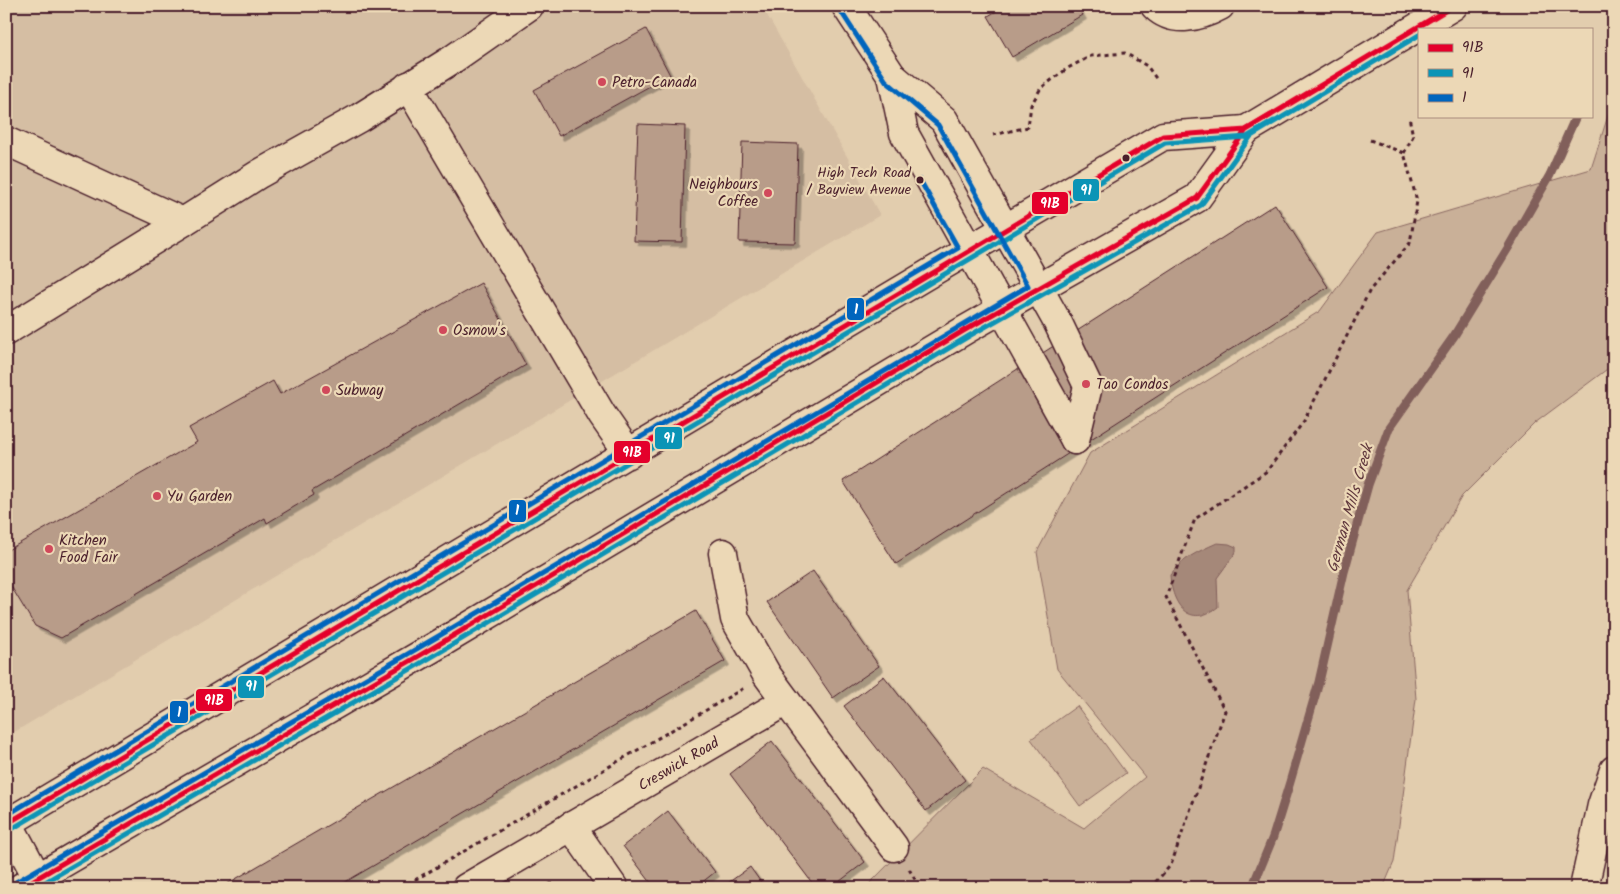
<svg xmlns="http://www.w3.org/2000/svg" width="1620" height="894" viewBox="0 0 1620 894" font-family="Kalam,sans-serif">
	<style>
		.built { fill: #d5bea3 }
		.green { fill: #c9b098; stroke: #8a6862 }
		.water { fill: #a58879; stroke: #815e5a }
		.lines { fill: none; stroke-linecap: round; stroke-linejoin: round }
		.stream { stroke: #815e5a; stroke-width: 9 }
		.building { fill: #b89c89; stroke: #4a1f2b; filter: url(#shadow) }
		.minor-casing { stroke: #4a1f2b; stroke-width: 31 }
		.major-casing { stroke: #4a1f2b; stroke-width: 31 }
		.path { stroke: #4a1f2b; stroke-width: 3; stroke-dasharray: 4 4; stroke-linecap: butt }
		.minor { stroke: #ecd8b6; stroke-width: 28 }
		.major { stroke: #ecd8b6; stroke-width: 28 }
		.bus-1-casing { stroke: #ecd8b6; stroke-width: 9 }
		.bus-2-casing { stroke: #ecd8b6; stroke-width: 9 }
		.bus-3-casing { stroke: #ecd8b6; stroke-width: 9 }
		.bus-1 { stroke: #e4002b; stroke-width: 5 }
		.bus-2 { stroke: #0b94b6; stroke-width: 5 }
		.bus-3 { stroke: #0065bd; stroke-width: 5 }
		.poi-dot { fill: #d1495b; stroke: #ecd8b6; stroke-width: 2 }
		.bus-dot { fill: #4a1f2b; stroke: #ecd8b6; stroke-width: 2 }
		.labels { text-anchor: middle; stroke-width: 4.5; stroke-linejoin: round; paint-order: stroke }
		.bus-label { font-size: 14px; fill: #4a1f2b; stroke: #ecd8b6; text-anchor: end }
		.poi-label { font-size: 15px; fill: #4a1f2b; stroke: #ecd8b6; text-anchor: start }
		.street-label { font-size: 15px; fill: #4a1f2b; stroke: #ecd8b6 }
		.water-label { font-size: 16px; font-style: italic; fill: #61393e; stroke: #ecd8b6 }
		.line-badge { stroke: #ecd8b6; stroke-width: 2 }
		.badge-label { font-size: 14px; text-anchor: middle; font-weight: bold; fill: #fff }
	</style>
	<defs>
		<filter id="shadow"><feDropShadow dx="4.5" dy="4.5" stdDeviation="0" flood-color="#0004"/></filter>
	</defs>
	<rect width="100%" height="100%" fill="#e2cdae"/>
	<filter id="ink" filterUnits="userSpaceOnUse"><feTurbulence type="fractalNoise" baseFrequency=".02" numOctaves="2"/><feDisplacementMap in="SourceGraphic" scale="10" xChannelSelector="R" yChannelSelector="G"/><feConvolveMatrix kernelMatrix="1 2 1 2 8 2 1 2 1" color-interpolation-filters="sRGB"/></filter>
	<g filter="url(#ink)">
		<path class="built" d="M 6,6 L 762,6 L 880,215 L 11,734 L 6,727 Z"/>
		<g class="green">
			<path d="M 1614,97 L 1614,364 L 1535,423 L 1462,496 L 1407,590 L 1416,699 L 1394,862 L 1383,888 L 865,888 L 983,769 L 1084,828 L 1145,777 L 1057,669 L 1037,552 L 1090,453 L 1320,311 L 1378,232 L 1591,169 Z"/>
			<path d="M 1077,706 L 1126,773 L 1080,806 L 1031,739 Z"/>
		</g>
		<path class="water" d="M 1217,543 L 1229,544 L 1236,547 L 1236,552 L 1217,578 L 1218,607 C 1189,629 1172,605 1170,575 C 1183,558 1197,552 1217,543 Z"/>
		<g class="lines">
			<path class="stream" d="M 1252,888 L 1273,837 L 1290,782 L 1319,682 L 1344,572 L 1368,485 L 1389,428 L 1454,336 L 1508,248 L 1550,175 L 1576,116"/>
		</g>
		<g class="building">
			<path d="M 1005,6 L 1077,6 L 1082,15 L 1012,57 L 988,16 Z"/>
			<path d="M 646,29 L 670,75 L 559,136 L 534,90 Z"/>
			<path d="M 638,124 L 685,126 L 682,242 L 634,241 Z"/>
			<path d="M 742,142 L 798,144 L 795,243 L 739,242 Z"/>
			<path d="M 1275,204 L 1328,287 L 896,564 L 843,481 Z"/>
			<path d="M 481,283 L 526,365 L 312,491 L 314,495 L 267,523 L 265,518 L 61,638 L 35,626 L 6,578 L 6,551 L 197,442 L 189,428 L 273,381 L 280,394 Z"/>
			<path d="M 813,571 L 879,666 L 833,698 L 767,602 Z"/>
			<path d="M 696,611 L 725,661 L 335,888 L 220,888 Z"/>
			<path d="M 884,676 L 965,780 L 926,811 L 844,706 Z"/>
			<path d="M 772,741 L 865,862 L 831,888 L 816,888 L 730,774 Z"/>
			<path d="M 668,811 L 715,872 L 695,888 L 655,888 L 623,846 Z"/>
			<path d="M 750,867 L 765,888 L 721,888 Z"/>
			<path d="M 551,882 L 556,888 L 543,888 Z"/>
		</g>
		<g class="lines">
			<defs>
				<g id="minor">
					<path d="M 846,6 L 892,76 L 944,120 L 1058,323 L 1088,386 L 1075,440"/>
					<path d="M 1155,6 C 1173,24 1200,17 1220,6"/>
					<path d="M 892,76 L 904,133 L 1075,440"/>
					<path d="M 408,86 L 602,415 L 629,454"/>
					<path d="M 6,141 L 183,222 L 259,174 L 359,118 L 453,59 L 529,6"/>
					<path d="M 6,331 L 183,222"/>
					<path d="M 723,553 L 735,619 L 767,675 L 894,847"/>
					<path d="M 571,826 L 614,888"/>
					<path id="s1" d="M 466,888 L 786,701"/>
					<path d="M 1584,888 L 1602,805 L 1614,770"/>
				</g>
				<g id="major">
					<path d="M 6,819 L 37,877"/>
					<path d="M 6,824 L 930,273 L 1163,136 L 1246,130"/>
					<path d="M 20,888 L 441,643 L 965,330 L 1197,198 L 1246,130 L 1453,6"/>
				</g>
			</defs>
			<use href="#minor" class="minor-casing"/>
			<use href="#major" class="major-casing"/>
			<g class="path">
				<path d="M 993,135 L 1028,127 L 1031,105 L 1041,88 L 1068,68 L 1091,56 L 1125,53 L 1147,66 L 1158,81"/>
				<path d="M 1404,153 L 1413,136 L 1409,117"/>
				<path d="M 909,869 L 920,888"/>
				<path d="M 401,888 L 744,688"/>
				<path d="M 1150,888 L 1171,865 L 1225,711 L 1166,597 L 1195,519 L 1267,471 L 1304,421 L 1370,290 L 1410,243 L 1417,201 L 1404,153 L 1370,140"/>
			</g>
			<use href="#minor" class="minor"/>
			<use href="#major" class="major"/>
			<defs>
				<g id="bus-1">
					<path d="M 6,820 L 8,823 L 1163,136 L 1246,130 L 1271,115"/>
					<path d="M 20,888 L 441,643 L 965,330 L 1197,198 L 1246,130 L 1453,6"/>
				</g>
				<g id="bus-2">
					<path d="M 10,830 L 1165,143 L 1247,137 L 1274,121"/>
					<path d="M 35,888 L 445,649 L 969,336 L 1201,205 L 1251,136 L 1419,35"/>
				</g>
				<g id="bus-3">
					<path d="M 10,813 L 958,248 L 920,180"/>
					<path d="M 16,882 L 437,637 L 1028,286 L 938,125 L 886,81 L 840,10"/>
				</g>
			</defs>
			<use href="#bus-1" class="bus-1-casing"/>
			<use href="#bus-2" class="bus-2-casing"/>
			<use href="#bus-3" class="bus-3-casing"/>
			<use href="#bus-1" class="bus-1"/>
			<use href="#bus-2" class="bus-2"/>
			<use href="#bus-3" class="bus-3"/>
		</g>
	</g>
	<g class="poi-dot">
		<circle cx="602" cy="82" r="5"/>
		<circle cx="768" cy="193" r="5"/>
		<circle cx="443" cy="330" r="5"/>
		<circle cx="1086" cy="384" r="5"/>
		<circle cx="326" cy="390" r="5"/>
		<circle cx="157" cy="496" r="5"/>
		<circle cx="49" cy="549" r="5"/>
	</g>
	<g class="bus-dot">
		<circle cx="1126" cy="158" r="4.5"/>
		<circle cx="920" cy="180" r="4.5"/>
	</g>
	<g class="labels">
		<g class="bus-label">
			<text x="911" y="177">High Tech Road<tspan x="911" dy="17">/ Bayview Avenue</tspan></text>
		</g>
		<g class="poi-label">
			<text x="612" y="87">Petro-Canada</text>
			<text x="758" y="189" text-anchor="end">Neighbours<tspan x="758" dy="17">Coffee</tspan></text>
			<text x="453" y="335">Osmow's</text>
			<text x="1096" y="389">Tao Condos</text>
			<text x="336" y="395">Subway</text>
			<text x="167" y="501">Yu Garden</text>
			<text x="59" y="545">Kitchen<tspan x="59" dy="17">Food Fair</tspan></text>
		</g>
		<g class="street-label">
			<text dy="5" stroke="none"><textPath href="#s1" startOffset="246">Creswick Road</textPath></text>
		</g>
		<g class="water-label">
			<text transform="translate(1349 508) rotate(-74)" y="6">German Mills Creek</text>
		</g>
	</g>
	<g class="line-badge">
		<rect x="1072" y="178" width="28" height="24" rx="5" fill="#0b94b6"/>
		<rect x="1031" y="191" width="38" height="24" rx="5" fill="#e4002b"/>
		<rect x="846" y="297" width="19" height="24" rx="5" fill="#0065bd"/>
		<rect x="654" y="426" width="29" height="24" rx="5" fill="#0b94b6"/>
		<rect x="613" y="440" width="38" height="24" rx="5" fill="#e4002b"/>
		<rect x="508" y="499" width="19" height="24" rx="5" fill="#0065bd"/>
		<rect x="237" y="675" width="28" height="24" rx="5" fill="#0b94b6"/>
		<rect x="195" y="688" width="38" height="24" rx="5" fill="#e4002b"/>
		<rect x="169" y="700" width="20" height="24" rx="5" fill="#0065bd"/>
	</g>
	<g class="badge-label">
		<text x="1086" y="195">91</text>
		<text x="1050" y="208">91B</text>
		<text x="856" y="314">1</text>
		<text x="669" y="443">91</text>
		<text x="632" y="457">91B</text>
		<text x="517" y="515">1</text>
		<text x="251" y="691">91</text>
		<text x="214" y="705">91B</text>
		<text x="179" y="717">1</text>
	</g>
	<rect width="1620" height="894" fill="none" stroke="#ecd8b6" stroke-width="25"/>
	<rect x="12" y="12" width="1595" height="869" fill="none" stroke="#4a1f2b" stroke-width="2" filter="url(#ink)"/>
	<rect x="1418" y="28" width="175" height="90" fill="#ecd8b6" stroke="#ab8e7e"/>
	<rect x="1428" y="44" width="25" height="8" fill="#e4002b" stroke="#ab8e7e"/>
	<text x="1462" y="52" font-size="15" fill="#4a1f2b">91B</text>
	<rect x="1428" y="69" width="25" height="8" fill="#0b94b6" stroke="#ab8e7e"/>
	<text x="1462" y="78" font-size="15" fill="#4a1f2b">91</text>
	<rect x="1428" y="94" width="25" height="8" fill="#0065bd" stroke="#ab8e7e"/>
	<text x="1462" y="102" font-size="15" fill="#4a1f2b">1</text>
</svg>
